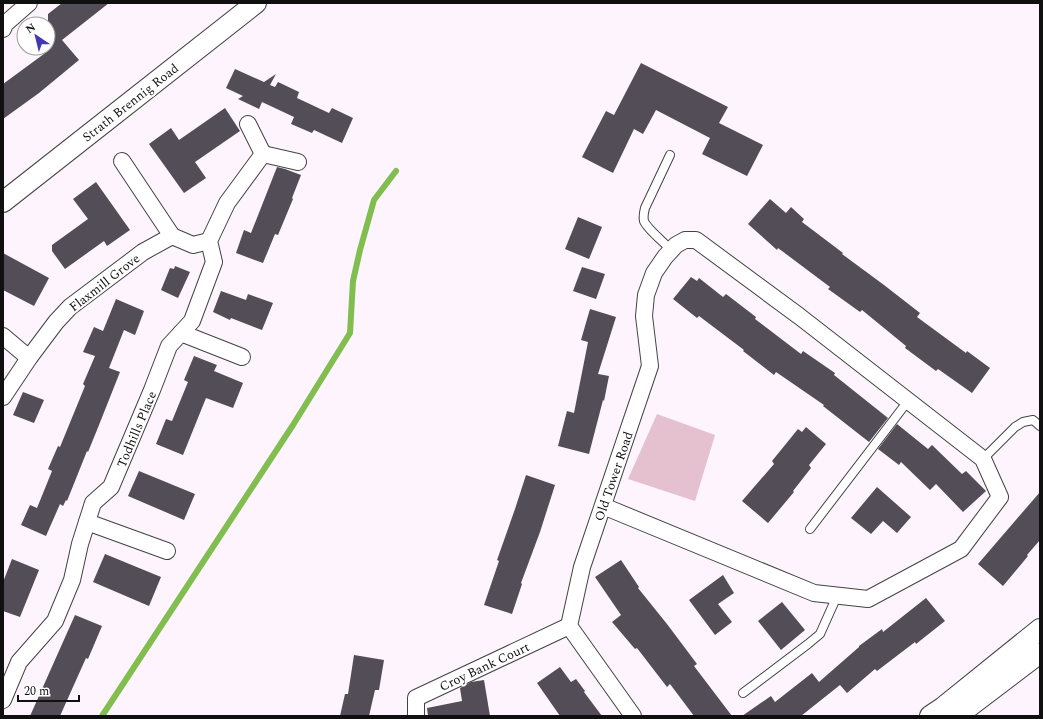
<svg xmlns="http://www.w3.org/2000/svg" width="1043" height="719" viewBox="0 0 1043 719" font-family="Spectral,serif">
	<style>
		.green { fill: #e5c1cf }
		.lines { fill: none; stroke-linecap: round; stroke-linejoin: round }
		.stream { stroke: #82bd4f; stroke-width: 6 }
		.building { fill: #534d57 }
		.service-casing { stroke: #434343; stroke-width: 10 }
		.minor-casing { stroke: #434343; stroke-width: 18 }
		.tertiary-casing { stroke: #434343; stroke-width: 22 }
		.service { stroke: #fff; stroke-width: 8 }
		.minor { stroke: #fff; stroke-width: 16 }
		.tertiary { stroke: #fff; stroke-width: 20 }
		.labels { text-anchor: middle; stroke-width: 4; stroke-linejoin: round; paint-order: stroke }
		.street-label { font-size: 13px; fill: #101010; stroke: #fff }
	</style>
	<rect width="100%" height="100%" fill="#fdf4fd"/>
	<path class="green" d="M 657,414 L 715,435 L 695,501 L 628,479 Z"/>
	<g class="lines">
		<path class="stream" d="M 102,716 L 293,425 L 350,333 L 353,281 L 360,250 L 374,200 L 396,171"/>
	</g>
	<g class="building">
		<path d="M 62,3 L 109,3 L 62,40 L 79,60 L 39,93 L 3,119 L 3,84 L 48,51 L 48,14 Z"/>
		<path d="M 641,63 L 728,107 L 719,123 L 763,145 L 747,176 L 702,154 L 710,138 L 656,110 L 643,134 L 634,129 L 613,173 L 582,157 L 606,111 L 614,115 Z"/>
		<path d="M 235,69 L 264,82 L 276,74 L 270,85 L 275,87 L 278,82 L 299,92 L 297,98 L 329,113 L 332,108 L 353,118 L 342,143 L 314,130 L 312,133 L 291,124 L 294,117 L 262,102 L 259,109 L 238,99 L 243,96 L 226,88 Z"/>
		<path d="M 225,108 L 240,131 L 195,162 L 206,178 L 184,193 L 149,144 L 171,128 L 179,140 Z"/>
		<path d="M 277,167 L 285,169 L 301,175 L 292,198 L 293,199 L 278,235 L 275,234 L 263,263 L 236,253 L 244,230 L 251,233 Z"/>
		<path d="M 96,182 L 130,230 L 107,246 L 104,241 L 65,269 L 52,251 L 52,245 L 88,219 L 73,199 Z"/>
		<path d="M 770,199 L 786,213 L 791,207 L 804,219 L 802,222 L 843,253 L 842,254 L 884,285 L 920,313 L 917,317 L 966,353 L 967,351 L 990,368 L 972,393 L 938,369 L 936,371 L 905,348 L 906,346 L 862,310 L 860,312 L 828,289 L 830,287 L 778,248 L 777,250 L 748,224 Z"/>
		<path d="M 578,217 L 602,227 L 589,259 L 565,249 Z"/>
		<path d="M 3,253 L 49,278 L 34,306 L 3,290 Z"/>
		<path d="M 175,266 L 190,272 L 178,298 L 161,290 L 170,268 L 174,269 Z"/>
		<path d="M 582,267 L 605,274 L 596,299 L 573,291 Z"/>
		<path d="M 691,277 L 697,281 L 699,278 L 723,297 L 726,294 L 756,317 L 755,319 L 801,354 L 803,351 L 835,373 L 834,375 L 888,418 L 869,442 L 823,406 L 824,405 L 776,372 L 774,375 L 743,351 L 744,350 L 699,316 L 697,318 L 673,299 Z"/>
		<path d="M 221,291 L 246,300 L 248,294 L 273,303 L 262,330 L 231,318 L 230,320 L 213,312 Z"/>
		<path d="M 116,299 L 144,311 L 135,335 L 124,330 L 109,368 L 120,372 L 97,430 L 88,452 L 87,451 L 67,501 L 66,500 L 63,506 L 60,504 L 46,536 L 21,525 L 30,505 L 37,508 L 52,471 L 48,469 L 58,446 L 60,447 L 85,386 L 83,384 L 95,356 L 83,352 L 94,327 L 103,331 Z"/>
		<path d="M 590,309 L 616,317 L 598,374 L 609,376 L 604,401 L 603,400 L 589,454 L 558,446 L 567,411 L 574,413 L 588,342 L 581,340 Z"/>
		<path d="M 194,356 L 217,365 L 214,371 L 243,383 L 233,408 L 206,398 L 183,455 L 156,444 L 166,419 L 172,421 L 188,382 L 184,380 Z"/>
		<path d="M 23,392 L 44,400 L 34,423 L 13,415 Z"/>
		<path d="M 897,424 L 928,449 L 932,445 L 962,474 L 966,471 L 986,491 L 963,512 L 936,484 L 930,490 L 901,462 L 899,465 L 878,449 Z"/>
		<path d="M 806,427 L 826,444 L 809,465 L 811,468 L 793,491 L 794,492 L 768,523 L 742,501 L 774,464 L 772,461 L 798,429 L 802,432 Z"/>
		<path d="M 139,471 L 195,494 L 184,520 L 128,496 Z"/>
		<path d="M 526,475 L 555,485 L 540,532 L 521,583 L 522,584 L 512,614 L 484,605 L 499,561 L 497,560 L 515,509 Z"/>
		<path d="M 877,487 L 911,517 L 897,533 L 883,521 L 871,534 L 851,518 Z"/>
		<path d="M 1040,492 L 1040,540 L 1027,555 L 1028,556 L 1003,586 L 978,564 Z"/>
		<path d="M 105,554 L 161,577 L 149,606 L 93,582 Z"/>
		<path d="M 12,559 L 39,570 L 20,617 L 3,611 L 3,582 Z"/>
		<path d="M 621,560 L 639,587 L 638,588 L 667,624 L 697,664 L 694,666 L 732,716 L 694,716 L 670,684 L 667,687 L 637,648 L 635,649 L 612,622 L 621,615 L 595,577 Z"/>
		<path d="M 723,575 L 734,593 L 718,604 L 732,622 L 715,635 L 689,600 Z"/>
		<path d="M 926,598 L 945,621 L 916,644 L 915,642 L 877,671 L 875,669 L 847,693 L 840,685 L 801,716 L 742,716 L 771,696 L 775,702 L 812,673 L 819,682 L 859,647 L 859,646 L 882,629 L 883,632 Z"/>
		<path d="M 782,602 L 805,630 L 781,650 L 758,621 Z"/>
		<path d="M 75,615 L 102,626 L 88,659 L 86,658 L 60,716 L 30,716 Z"/>
		<path d="M 354,655 L 384,660 L 379,690 L 375,690 L 369,716 L 340,716 L 345,694 L 348,694 Z"/>
		<path d="M 560,667 L 571,682 L 576,679 L 585,691 L 584,692 L 602,716 L 560,716 L 537,683 Z"/>
		<path d="M 484,680 L 490,716 L 428,716 L 427,708 L 462,701 L 460,688 L 471,682 Z"/>
	</g>
	<g class="lines">
		<defs>
			<g id="service">
				<path d="M 670,155 L 645,208 C 644,212 643,217 644,221 C 647,229 665,243 671,250"/>
				<path d="M 983,459 L 1015,427 L 1023,422 L 1033,420 L 1040,426"/>
				<path d="M 810,529 L 908,401"/>
				<path d="M 743,693 L 808,644 L 820,634 L 837,596"/>
			</g>
			<g id="minor">
				<path d="M 3,29 L 5,24 L 29,3"/>
				<path d="M 263,154 L 298,162"/>
				<path d="M 122,161 L 172,236"/>
				<path d="M 181,333 L 242,357"/>
				<path d="M 3,336 L 29,358"/>
				<path d="M 3,397 L 29,358 L 56,322 L 70,307 L 143,252 L 172,236 L 193,245 L 209,241"/>
				<path d="M 603,506 L 814,593 L 868,599 L 961,549 L 1000,497 L 983,459 L 799,316 L 696,240 L 685,240 L 676,245 L 665,257 L 654,273 L 646,295 L 644,316 L 650,366 L 582,567 L 569,626 L 633,716"/>
				<path d="M 87,522 L 167,551"/>
				<path d="M 3,700 L 19,662 L 55,621 L 72,580 L 80,544 L 93,503 L 111,487 L 152,390 L 169,346 L 192,321 L 214,262 L 209,241 L 227,203 L 263,154 L 248,124"/>
				<path d="M 416,716 L 416,698 L 569,626"/>
			</g>
			<g id="tertiary">
				<path d="M 3,202 L 256,3"/>
				<path d="M 930,716 L 942,708 L 1040,629"/>
				<path d="M 957,716 L 1040,653"/>
			</g>
		</defs>
		<use href="#service" class="service-casing"/>
		<use href="#minor" class="minor-casing"/>
		<use href="#tertiary" class="tertiary-casing"/>
		<use href="#service" class="service"/>
		<use href="#minor" class="minor"/>
		<use href="#tertiary" class="tertiary"/>
	</g>
	<g class="labels">
		<g class="street-label">
			<text transform="translate(130 102) rotate(-38)" y="5">Strath Brennig Road</text>
			<text transform="translate(104 282) rotate(-38)" y="5">Flaxmill Grove</text>
			<text transform="translate(136 429) rotate(-67)" y="5">Todhills Place</text>
			<text transform="translate(613 476) rotate(-71)" y="5">Old Tower Road</text>
			<text transform="translate(484 666) rotate(-25)" y="5">Croy Bank Court</text>
		</g>
	</g>
	<rect width="1043" height="719" fill="none" stroke="#101010" stroke-width="8"/>
	<g transform="translate(36 36) rotate(325)"><circle r="19" fill="#ffffff" stroke="#9f9f9f"/>
	<path d="M0-3L7 15L0 10L-7 15Z" fill="#4339af"/>
	<text y="-6" font-size="11" font-weight="bold" text-anchor="middle" fill="#101010">N</text>
	</g>
	<path d="M18 695v6h61v-6" fill="none" stroke="#101010" stroke-width="2"/>
	<text x="24" y="695" font-size="12" fill="#101010" stroke="#ffffff" stroke-width="3" paint-order="stroke">20 m</text>
</svg>
